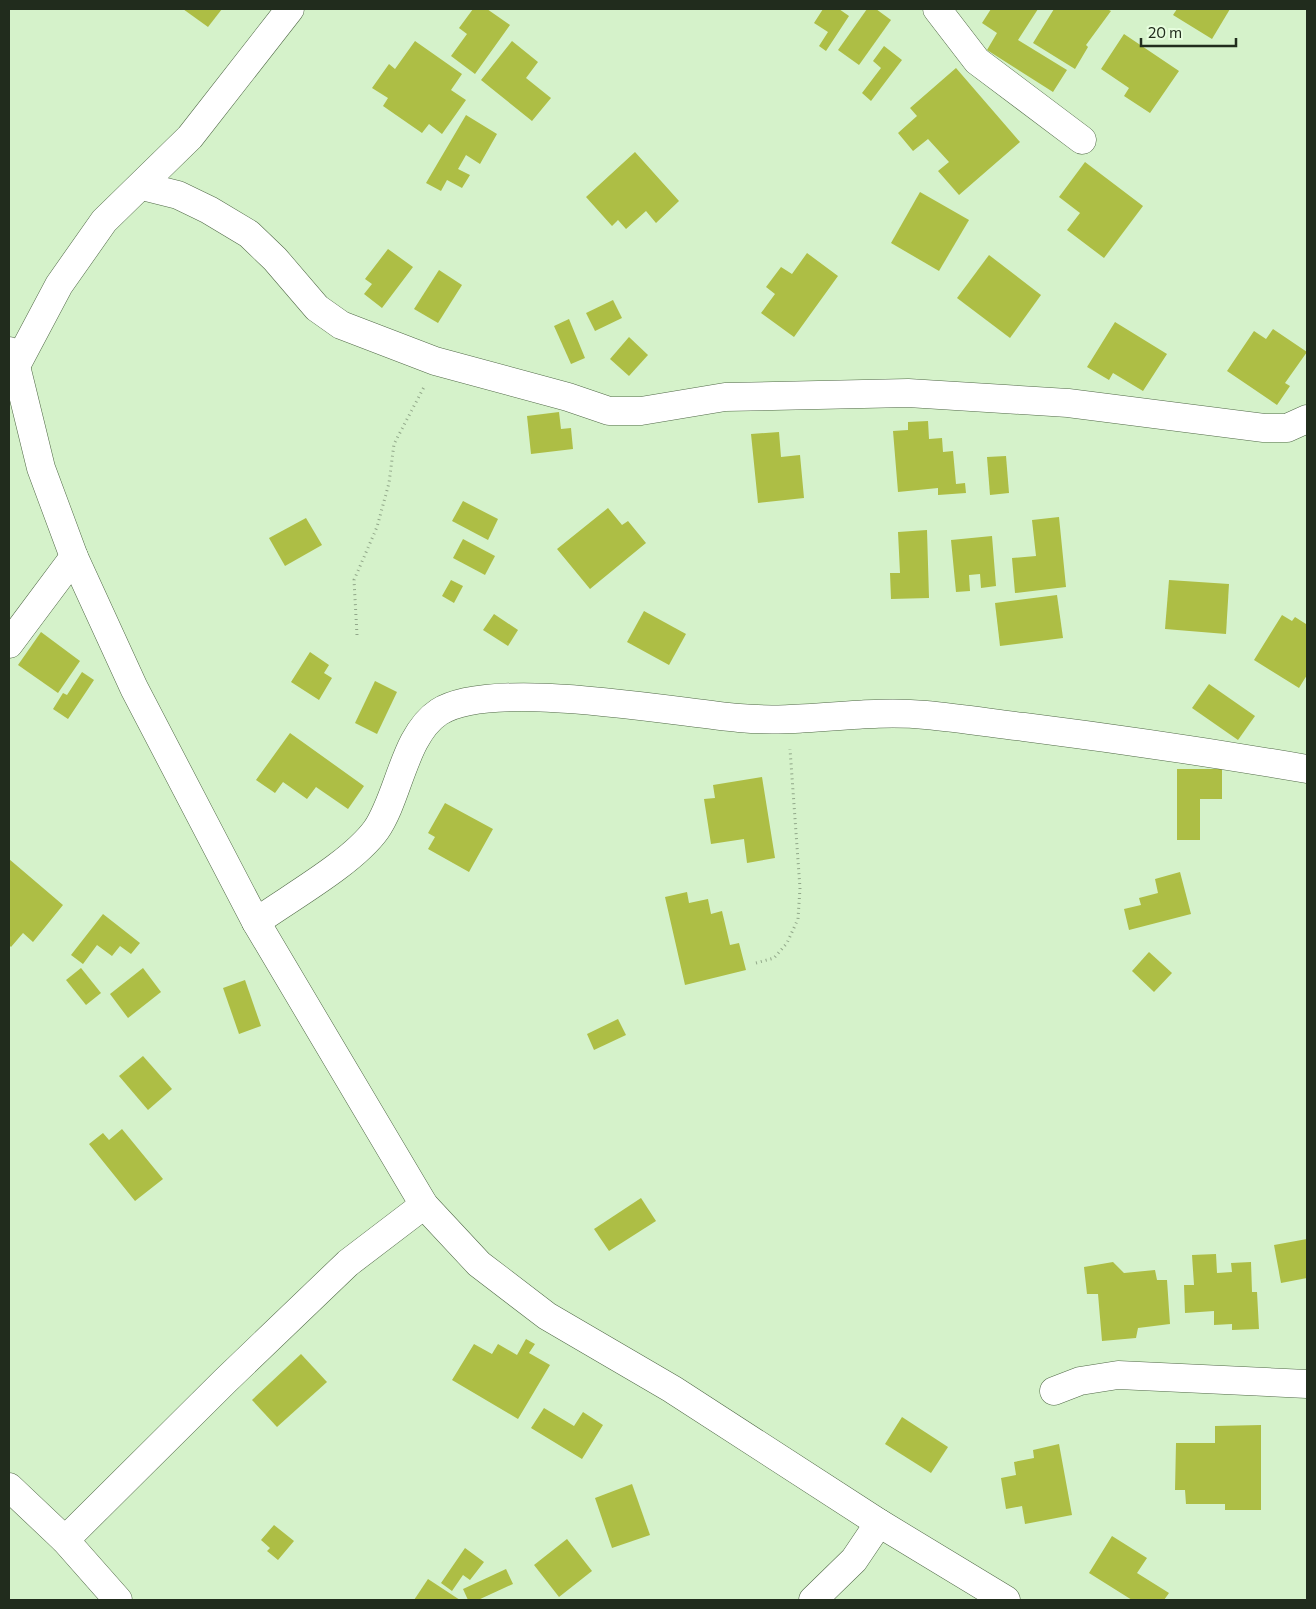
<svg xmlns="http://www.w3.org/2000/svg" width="1316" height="1609" viewBox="0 0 1316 1609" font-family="Commissioner,sans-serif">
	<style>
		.building { fill: #adbe45 }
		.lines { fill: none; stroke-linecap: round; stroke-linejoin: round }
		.minor-casing { stroke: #516947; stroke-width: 29 }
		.path { stroke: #91a789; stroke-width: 3; stroke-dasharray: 1 4; stroke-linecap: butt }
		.minor { stroke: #fff; stroke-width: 28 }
	</style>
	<rect width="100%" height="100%" fill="#d5f2ca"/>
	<g class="building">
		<path d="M 183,9 L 222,9 L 208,27 Z"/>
		<path d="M 473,9 L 487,9 L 510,25 L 475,74 L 451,56 L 467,34 L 459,28 Z"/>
		<path d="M 823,9 L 839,9 L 849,16 L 826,51 L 819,46 L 828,32 L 814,23 Z"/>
		<path d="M 867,9 L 876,9 L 891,20 L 859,65 L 838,50 Z"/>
		<path d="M 991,9 L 1038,9 L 1018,40 L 1067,70 L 1053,92 L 987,50 L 997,33 L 982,23 Z"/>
		<path d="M 1054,9 L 1107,9 L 1111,11 L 1086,45 L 1088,47 L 1075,69 L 1033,43 Z"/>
		<path d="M 1177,9 L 1230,9 L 1212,39 L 1173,15 Z"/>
		<path d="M 1124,34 L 1179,71 L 1150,113 L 1124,96 L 1129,88 L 1101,69 Z"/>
		<path d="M 415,41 L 462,74 L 451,90 L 466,100 L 442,134 L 429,124 L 422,133 L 383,106 L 388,98 L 372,88 L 389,64 L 395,69 Z"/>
		<path d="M 512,41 L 538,62 L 526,78 L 551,98 L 532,121 L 481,80 Z"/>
		<path d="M 884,46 L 902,60 L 871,101 L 862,93 L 881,68 L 873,61 Z"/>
		<path d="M 956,68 L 1020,142 L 959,195 L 938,171 L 949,162 L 928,139 L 913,151 L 898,133 L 917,116 L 910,108 Z"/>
		<path d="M 466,115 L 497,134 L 480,164 L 466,155 L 458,169 L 470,175 L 462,188 L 447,180 L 441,191 L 426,183 Z"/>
		<path d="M 635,152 L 679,201 L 656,223 L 646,211 L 626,229 L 618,220 L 612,226 L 586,197 Z"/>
		<path d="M 1085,162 L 1143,206 L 1104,258 L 1067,230 L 1080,213 L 1059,197 Z"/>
		<path d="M 920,192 L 969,220 L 939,271 L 891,243 Z"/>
		<path d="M 388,249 L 413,267 L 382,308 L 364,294 L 372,284 L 365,279 Z"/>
		<path d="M 807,253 L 838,276 L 794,337 L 761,313 L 775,294 L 766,287 L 781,267 L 792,274 Z"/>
		<path d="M 989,255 L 1041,295 L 1010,338 L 957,298 Z"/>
		<path d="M 439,270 L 462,285 L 438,323 L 414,309 Z"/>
		<path d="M 613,300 L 622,318 L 595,331 L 586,313 Z"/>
		<path d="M 569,319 L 585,358 L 571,364 L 554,326 Z"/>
		<path d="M 1115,322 L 1167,354 L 1143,391 L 1113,373 L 1109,380 L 1087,367 Z"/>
		<path d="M 1273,329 L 1307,352 L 1285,383 L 1290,386 L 1277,405 L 1227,371 L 1254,331 L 1266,339 Z"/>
		<path d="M 629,337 L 648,355 L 629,376 L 610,359 Z"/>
		<path d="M 559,412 L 561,429 L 571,428 L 573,449 L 531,454 L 527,416 Z"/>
		<path d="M 928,421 L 929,439 L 942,438 L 943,452 L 953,451 L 956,484 L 965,483 L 966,493 L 938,495 L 938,488 L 898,492 L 893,431 L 908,430 L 908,422 Z"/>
		<path d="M 779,432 L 781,457 L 800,455 L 804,498 L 758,503 L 751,434 Z"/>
		<path d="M 1006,456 L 1009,493 L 990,495 L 987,457 Z"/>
		<path d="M 463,501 L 498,519 L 488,540 L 452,521 Z"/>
		<path d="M 608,508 L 622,525 L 628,521 L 646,543 L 590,589 L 557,549 Z"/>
		<path d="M 1059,517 L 1066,587 L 1015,593 L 1012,558 L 1036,556 L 1032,520 Z"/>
		<path d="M 306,518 L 322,545 L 285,566 L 269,538 Z"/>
		<path d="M 927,530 L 929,598 L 891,599 L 890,573 L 900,573 L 898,532 Z"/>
		<path d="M 992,536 L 996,586 L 981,588 L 980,574 L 969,575 L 970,591 L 956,592 L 951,540 Z"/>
		<path d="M 463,539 L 495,556 L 485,575 L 453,558 Z"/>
		<path d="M 451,580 L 463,586 L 454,603 L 442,596 Z"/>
		<path d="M 1169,580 L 1229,584 L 1226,634 L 1165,629 Z"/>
		<path d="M 1057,595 L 1063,638 L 1000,646 L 995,603 Z"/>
		<path d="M 644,611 L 686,634 L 669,665 L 627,642 Z"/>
		<path d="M 494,614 L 518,630 L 508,646 L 483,630 Z"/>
		<path d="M 1282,615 L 1292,621 L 1295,617 L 1306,624 L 1307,621 L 1307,675 L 1299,688 L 1254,660 Z"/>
		<path d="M 41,632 L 80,661 L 58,693 L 18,665 Z"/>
		<path d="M 310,652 L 329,665 L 324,673 L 332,678 L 319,700 L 291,682 Z"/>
		<path d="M 82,672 L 94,680 L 68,719 L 53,709 L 63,693 L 67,695 Z"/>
		<path d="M 375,681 L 397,692 L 377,734 L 355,723 Z"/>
		<path d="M 1209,684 L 1255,716 L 1238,740 L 1192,708 Z"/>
		<path d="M 290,733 L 364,786 L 348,809 L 316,787 L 307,799 L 283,782 L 275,793 L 256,780 Z"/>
		<path d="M 1177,769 L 1222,769 L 1222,799 L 1200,799 L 1200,840 L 1177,840 Z"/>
		<path d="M 762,777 L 775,858 L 747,863 L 744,839 L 711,844 L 704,799 L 715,798 L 713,785 Z"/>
		<path d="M 445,803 L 493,829 L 469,872 L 428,849 L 435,837 L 428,833 Z"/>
		<path d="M 9,859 L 63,905 L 33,942 L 23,933 L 11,947 L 9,945 Z"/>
		<path d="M 1180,872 L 1191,914 L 1129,930 L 1124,909 L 1141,905 L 1139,898 L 1158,893 L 1155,879 Z"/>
		<path d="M 687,892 L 689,903 L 708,899 L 711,914 L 722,911 L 730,945 L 739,943 L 746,970 L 685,985 L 665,897 Z"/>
		<path d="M 103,914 L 140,943 L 131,954 L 120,946 L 112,956 L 97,945 L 83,964 L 71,955 Z"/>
		<path d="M 1149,952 L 1172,973 L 1154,992 L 1132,971 Z"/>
		<path d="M 81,968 L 101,993 L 86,1005 L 66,980 Z"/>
		<path d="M 143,968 L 161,992 L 128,1018 L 110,994 Z"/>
		<path d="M 245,980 L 261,1026 L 239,1034 L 223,988 Z"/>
		<path d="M 618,1019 L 626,1035 L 594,1050 L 587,1034 Z"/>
		<path d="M 143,1056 L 172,1089 L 148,1110 L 119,1076 Z"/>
		<path d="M 122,1129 L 163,1179 L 135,1201 L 89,1144 L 103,1133 L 109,1140 Z"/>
		<path d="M 641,1198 L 656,1221 L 609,1251 L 594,1229 Z"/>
		<path d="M 1307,1239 L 1307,1278 L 1281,1283 L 1274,1245 Z"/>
		<path d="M 1216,1254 L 1217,1273 L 1232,1272 L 1231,1263 L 1251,1262 L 1252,1292 L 1257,1292 L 1259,1329 L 1232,1330 L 1232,1324 L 1214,1325 L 1214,1311 L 1185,1313 L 1184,1285 L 1194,1285 L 1192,1255 Z"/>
		<path d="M 1113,1262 L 1124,1273 L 1155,1270 L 1157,1280 L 1167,1280 L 1170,1324 L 1138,1328 L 1136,1338 L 1102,1341 L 1098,1294 L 1087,1294 L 1084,1267 Z"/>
		<path d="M 526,1339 L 535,1344 L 529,1353 L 550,1365 L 518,1419 L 452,1380 L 474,1344 L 492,1354 L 498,1344 L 517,1355 Z"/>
		<path d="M 301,1354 L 327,1382 L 277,1427 L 252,1400 Z"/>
		<path d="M 544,1408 L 574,1426 L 583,1412 L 603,1425 L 582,1459 L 531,1428 Z"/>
		<path d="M 902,1417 L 948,1447 L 931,1473 L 885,1444 Z"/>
		<path d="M 1261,1425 L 1261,1510 L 1225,1510 L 1225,1504 L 1186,1504 L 1185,1490 L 1175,1490 L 1176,1443 L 1215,1443 L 1215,1426 Z"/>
		<path d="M 1059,1444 L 1072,1515 L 1025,1524 L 1022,1506 L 1006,1509 L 1001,1478 L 1016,1475 L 1014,1462 L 1034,1458 L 1033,1450 Z"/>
		<path d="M 632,1484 L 650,1535 L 612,1548 L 595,1498 Z"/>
		<path d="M 274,1525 L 294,1541 L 278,1560 L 267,1551 L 270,1548 L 261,1540 Z"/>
		<path d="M 1112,1536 L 1147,1558 L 1137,1573 L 1169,1593 L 1164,1600 L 1132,1600 L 1089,1573 Z"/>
		<path d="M 567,1539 L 592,1571 L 559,1597 L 534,1565 Z"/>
		<path d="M 465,1548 L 484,1562 L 470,1580 L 463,1575 L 452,1591 L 441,1583 Z"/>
		<path d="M 506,1569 L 513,1584 L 478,1600 L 468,1600 L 463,1589 Z"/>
		<path d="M 428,1579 L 460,1600 L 414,1600 Z"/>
	</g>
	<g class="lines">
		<defs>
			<g id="minor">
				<path d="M 937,9 L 977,61 L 1082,140"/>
				<path d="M 142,186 L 178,195 L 209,210 L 249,234 L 275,259 L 317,308 L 341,325 L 435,361 L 568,397 L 609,411 L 641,411 L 725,397 L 908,393 L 1068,403 L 1264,428 L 1287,428 L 1307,419"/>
				<path d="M 9,351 L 16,366 L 41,468 L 74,557 L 134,688 L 256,922 L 424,1205 L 479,1264 L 547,1316 L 672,1389 L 879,1523 L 1006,1600"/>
				<path d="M 16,366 L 59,285 L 104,221 L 190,137 L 290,9"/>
				<path d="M 9,644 L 74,557"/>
				<path d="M 256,922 C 291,897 352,863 376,830 C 399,797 404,735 439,712 C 492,678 672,712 739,718 C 802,724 862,709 926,715 C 958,718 991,723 1024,727 C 1119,739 1213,753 1307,769"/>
				<path d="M 1054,1391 L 1080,1381 L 1118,1375 L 1307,1384"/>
				<path d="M 9,1487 L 65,1540 L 118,1600"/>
				<path d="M 65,1540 L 225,1381 L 348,1263 L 424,1205"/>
				<path d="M 813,1600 L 854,1560 L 879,1523"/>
			</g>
		</defs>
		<use href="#minor" class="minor-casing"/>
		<g class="path">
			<path d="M 357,635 L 354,580 L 377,527 L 389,483 L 394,444 L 424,387"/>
			<path d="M 756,963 L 774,958 L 787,943 L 798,919 L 800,888 L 790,749"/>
		</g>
		<use href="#minor" class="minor"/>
	</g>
	<rect width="1316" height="1609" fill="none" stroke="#212c1d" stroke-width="20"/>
	<path d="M1141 38v8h95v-8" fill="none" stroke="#212c1d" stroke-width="2.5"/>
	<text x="1148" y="38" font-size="15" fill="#212c1d" stroke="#e6fddd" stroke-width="4" paint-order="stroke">20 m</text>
</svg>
